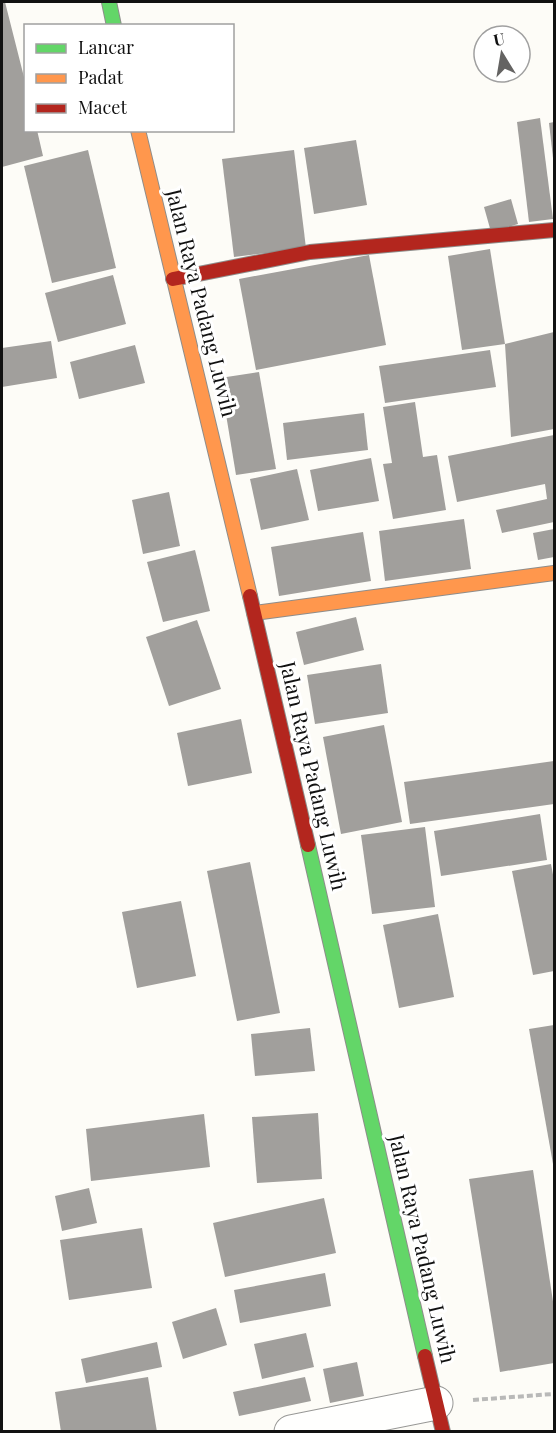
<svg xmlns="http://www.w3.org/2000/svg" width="556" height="1433" viewBox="0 0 556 1433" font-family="'Playfair Display',serif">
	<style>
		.building { fill: #a19f9c }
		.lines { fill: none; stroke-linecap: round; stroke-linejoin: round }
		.street-casing { stroke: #979795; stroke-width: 35 }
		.fast-casing { stroke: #8e8d8b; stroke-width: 16 }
		.slow-casing { stroke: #8e8d8b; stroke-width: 16 }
		.jam-casing { stroke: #8e8d8b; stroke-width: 16 }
		.path { stroke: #b9b9b8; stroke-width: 4; stroke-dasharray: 6 3; stroke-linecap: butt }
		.street { stroke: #fffffe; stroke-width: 33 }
		.fast { stroke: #63d668; stroke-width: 14 }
		.slow { stroke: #ff974d; stroke-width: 14 }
		.jam { stroke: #b3261e; stroke-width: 14 }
		.labels { text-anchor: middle; stroke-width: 6; stroke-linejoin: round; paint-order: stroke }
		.street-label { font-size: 21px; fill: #111; stroke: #fff }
	</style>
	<rect width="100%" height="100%" fill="#fdfcf7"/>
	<g class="building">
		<path d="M 2,2 L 5,2 L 26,85 L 26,130 L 37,130 L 43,156 L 2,167 Z"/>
		<path d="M 540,118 L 553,219 L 529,222 L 517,122 Z"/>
		<path d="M 554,122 L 554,158 L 553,158 L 549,123 Z"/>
		<path d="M 356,140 L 367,205 L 314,214 L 304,148 Z"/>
		<path d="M 88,150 L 116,268 L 52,283 L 24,166 Z"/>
		<path d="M 294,150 L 306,248 L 234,257 L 222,159 Z"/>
		<path d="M 511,199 L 518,224 L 491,232 L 484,207 Z"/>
		<path d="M 490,249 L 505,344 L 462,350 L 448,256 Z"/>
		<path d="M 369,255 L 386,345 L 256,370 L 239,279 Z"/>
		<path d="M 113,275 L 126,324 L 58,342 L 45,293 Z"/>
		<path d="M 554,332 L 554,429 L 511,437 L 505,344 Z"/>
		<path d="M 51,341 L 57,378 L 2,387 L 2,348 Z"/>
		<path d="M 135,345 L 145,383 L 79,399 L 70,362 Z"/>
		<path d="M 490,350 L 496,387 L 385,403 L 379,366 Z"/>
		<path d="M 259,372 L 276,469 L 236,475 L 220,378 Z"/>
		<path d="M 415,402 L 423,457 L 437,455 L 446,510 L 393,519 L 383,464 L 392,463 L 383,407 Z"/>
		<path d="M 364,413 L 368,450 L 287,460 L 283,423 Z"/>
		<path d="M 554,435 L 554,522 L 502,533 L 496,510 L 547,499 L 545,484 L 457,502 L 448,456 Z"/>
		<path d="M 371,458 L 379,501 L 318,511 L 310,470 Z"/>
		<path d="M 297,469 L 309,520 L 261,530 L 250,479 Z"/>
		<path d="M 169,492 L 180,546 L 143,554 L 132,500 Z"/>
		<path d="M 464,519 L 471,569 L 385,581 L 379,531 Z"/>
		<path d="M 554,529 L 554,557 L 538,560 L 533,533 Z"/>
		<path d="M 363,532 L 371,581 L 279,596 L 271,547 Z"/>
		<path d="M 195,550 L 210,611 L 163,622 L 147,562 Z"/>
		<path d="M 356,617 L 364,650 L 304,665 L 296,632 Z"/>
		<path d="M 197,620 L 221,689 L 169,706 L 146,637 Z"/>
		<path d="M 381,664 L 388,713 L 315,724 L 307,675 Z"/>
		<path d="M 241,719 L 252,773 L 188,786 L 177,733 Z"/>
		<path d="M 384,725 L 402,822 L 341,834 L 323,737 Z"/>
		<path d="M 554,761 L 554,804 L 410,824 L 404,782 Z"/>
		<path d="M 540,814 L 547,860 L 441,876 L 434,831 Z"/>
		<path d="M 425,827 L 435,907 L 372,914 L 361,835 Z"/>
		<path d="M 250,862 L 280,1013 L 237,1021 L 207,871 Z"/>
		<path d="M 551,864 L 554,880 L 554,971 L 533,975 L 512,871 Z"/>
		<path d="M 181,901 L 196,976 L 137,988 L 122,912 Z"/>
		<path d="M 438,914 L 454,997 L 399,1008 L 383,925 Z"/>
		<path d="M 554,1025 L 554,1164 L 553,1164 L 529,1029 Z"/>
		<path d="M 310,1028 L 315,1071 L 255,1076 L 251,1034 Z"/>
		<path d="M 318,1113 L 322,1179 L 257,1183 L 252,1117 Z"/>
		<path d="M 204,1114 L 210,1167 L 91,1181 L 86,1129 Z"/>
		<path d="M 533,1170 L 554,1308 L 554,1363 L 500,1372 L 469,1179 Z"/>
		<path d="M 89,1188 L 97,1223 L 62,1231 L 55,1196 Z"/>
		<path d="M 324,1198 L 336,1253 L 225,1277 L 213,1223 Z"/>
		<path d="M 142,1228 L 152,1288 L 69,1300 L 60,1240 Z"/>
		<path d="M 325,1273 L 331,1306 L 240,1323 L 234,1290 Z"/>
		<path d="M 216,1308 L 227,1345 L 183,1359 L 172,1322 Z"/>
		<path d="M 306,1333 L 314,1367 L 262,1379 L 254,1344 Z"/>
		<path d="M 157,1342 L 162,1367 L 86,1383 L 81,1359 Z"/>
		<path d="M 357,1362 L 364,1396 L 330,1403 L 323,1369 Z"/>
		<path d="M 148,1377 L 157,1432 L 61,1432 L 55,1392 Z"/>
		<path d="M 305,1377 L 311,1401 L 239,1416 L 233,1392 Z"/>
	</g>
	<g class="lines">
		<defs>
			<path id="street" d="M 291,1432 L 436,1403"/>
			<g id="fast">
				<path d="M 109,2 L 114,26"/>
				<path d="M 308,845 L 425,1356"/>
			</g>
			<g id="slow">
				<path d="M 138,130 L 250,596"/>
				<path d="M 254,613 L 554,573"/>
			</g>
			<g id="jam">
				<path d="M 173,279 L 310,252 L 554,230"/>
				<path d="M 250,596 L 308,845"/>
				<path d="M 425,1356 L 443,1432"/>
			</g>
		</defs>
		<use href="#street" class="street-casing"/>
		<use href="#fast" class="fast-casing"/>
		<use href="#slow" class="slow-casing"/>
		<use href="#jam" class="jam-casing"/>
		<path class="path" d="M 473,1400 L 553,1394"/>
		<use href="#street" class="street"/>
		<use href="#fast" class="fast"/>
		<use href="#slow" class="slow"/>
		<use href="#jam" class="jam"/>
	</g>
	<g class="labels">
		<g class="street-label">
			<text transform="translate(201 303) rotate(76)" y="7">Jalan Raya Padang Luwih</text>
			<text transform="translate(313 776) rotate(77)" y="7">Jalan Raya Padang Luwih</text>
			<text transform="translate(422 1249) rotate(77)" y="7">Jalan Raya Padang Luwih</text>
		</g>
	</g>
	<rect width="556" height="1433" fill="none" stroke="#111111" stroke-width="6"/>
	<rect x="24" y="24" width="210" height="108" fill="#ffffff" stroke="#a0a0a0" stroke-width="1.5"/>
	<rect x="36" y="44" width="30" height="9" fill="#63d668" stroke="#a0a0a0" stroke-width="1.5"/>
	<text x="78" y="54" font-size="18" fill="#111111">Lancar</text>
	<rect x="36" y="74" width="30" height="9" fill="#ff974d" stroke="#a0a0a0" stroke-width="1.5"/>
	<text x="78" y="84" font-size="18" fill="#111111">Padat</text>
	<rect x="36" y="104" width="30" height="9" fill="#b3261e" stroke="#a0a0a0" stroke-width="1.5"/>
	<text x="78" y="114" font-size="18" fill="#111111">Macet</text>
	<g transform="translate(502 54) rotate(349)"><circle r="28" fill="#ffffff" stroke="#a0a0a0" stroke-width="1.5"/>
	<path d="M0-4.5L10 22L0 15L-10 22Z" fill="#646362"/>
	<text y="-9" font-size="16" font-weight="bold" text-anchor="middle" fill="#111111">U</text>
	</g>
</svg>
